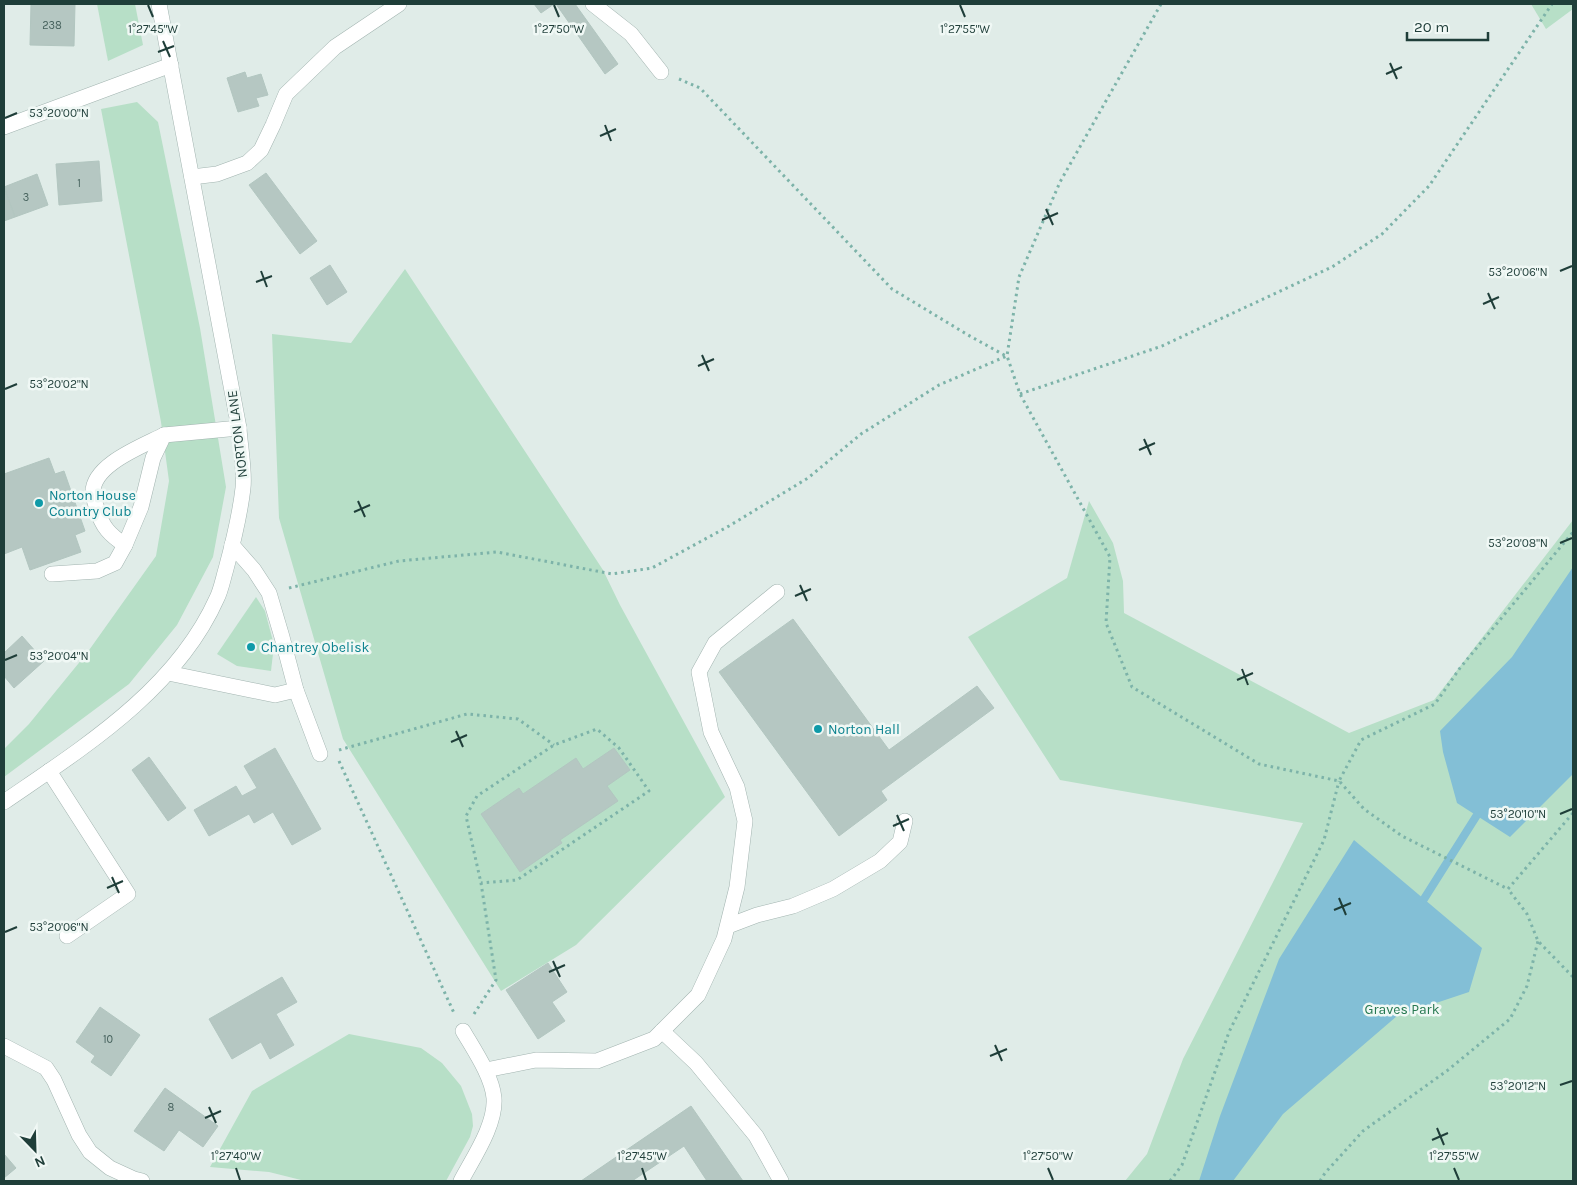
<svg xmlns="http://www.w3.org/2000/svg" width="1577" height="1185" viewBox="0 0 1577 1185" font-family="Karla,sans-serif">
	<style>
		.green { fill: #b7dfc7 }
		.water { fill: #83bfd6 }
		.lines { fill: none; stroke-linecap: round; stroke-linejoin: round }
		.stream { stroke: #83bfd6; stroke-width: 8 }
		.building { fill: #b5c7c2; stroke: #b2c6c0 }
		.service-casing { stroke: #a2b4b0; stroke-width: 16 }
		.minor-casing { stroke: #a2b4b0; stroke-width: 16 }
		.tertiary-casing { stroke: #a2b4b0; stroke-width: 16 }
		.path { stroke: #7db3a9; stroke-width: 3; stroke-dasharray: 2.5 4; stroke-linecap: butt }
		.service { stroke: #fff; stroke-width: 15 }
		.minor { stroke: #fff; stroke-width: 15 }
		.tertiary { stroke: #fff; stroke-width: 15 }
		.ticks { fill: none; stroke: #1f3e39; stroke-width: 2 }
		.culture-dot { fill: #0f9aa8; stroke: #f0f8f5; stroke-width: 2 }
		.labels { text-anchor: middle; stroke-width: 5; stroke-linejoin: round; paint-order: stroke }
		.number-label { font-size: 11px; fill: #44605b }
		.street-label { font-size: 14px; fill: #1f3e39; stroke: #f0f8f5 }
		.culture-label { font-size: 14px; fill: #0d838f; stroke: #f0f8f5; text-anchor: start }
		.park-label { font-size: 14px; fill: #267850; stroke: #f0f8f5 }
		.ticks-label { font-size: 12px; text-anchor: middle; fill: #1f3e39; stroke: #f0f8f5; stroke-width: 5; stroke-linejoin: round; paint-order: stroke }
	</style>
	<rect width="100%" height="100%" fill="#e0ece8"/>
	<g class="green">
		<path d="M 97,4 L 135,4 L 143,45 L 108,61 Z"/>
		<path d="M 1531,4 L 1573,4 L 1573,9 L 1546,29 Z"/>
		<path d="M 137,102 L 158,122 L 200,328 L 226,487 L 213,557 L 177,625 L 129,684 L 4,777 L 4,749 L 29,724 L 87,653 L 156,556 L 169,481 L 161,422 L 101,109 Z"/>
		<path d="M 405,269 L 603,570 L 620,605 L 725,797 L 576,945 L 501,991 L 343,739 L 279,518 L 272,334 L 351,343 Z"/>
		<path d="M 1089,501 L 1113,543 L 1123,581 L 1124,613 L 1349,733 L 1434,700 L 1573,520 L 1573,1181 L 1125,1181 L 1147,1154 L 1183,1059 L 1303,823 L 1060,780 L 968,637 L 1067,578 Z"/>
		<path d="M 256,597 L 265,611 L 274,645 L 271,671 L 237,666 L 217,654 Z"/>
		<path d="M 349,1034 L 421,1048 L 442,1063 L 461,1086 L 472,1114 L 473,1126 L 470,1137 L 446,1181 L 305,1181 L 269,1172 L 210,1167 L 252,1091 Z"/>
	</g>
	<g class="water">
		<path d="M 1573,567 L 1573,774 L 1510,837 L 1457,803 L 1443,752 L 1440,731 L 1512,657 Z"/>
		<path d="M 1354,840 L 1482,948 L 1469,992 L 1397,1016 L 1283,1114 L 1233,1181 L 1199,1181 L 1220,1116 L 1279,959 Z"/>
	</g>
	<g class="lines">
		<path class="stream" d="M 1424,899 L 1477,815"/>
	</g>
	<g class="building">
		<path d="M 31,4 L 75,4 L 74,46 L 30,45 Z"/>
		<path d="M 534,4 L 554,4 L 541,13 Z"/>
		<path d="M 556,4 L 575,4 L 618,64 L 605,74 Z"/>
		<path d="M 245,72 L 247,78 L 261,74 L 268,95 L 256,98 L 259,106 L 238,112 L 227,78 Z"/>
		<path d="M 99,161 L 102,201 L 59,205 L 56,164 Z"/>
		<path d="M 266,173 L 317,241 L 300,254 L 249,185 Z"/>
		<path d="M 37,174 L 48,205 L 15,217 L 4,187 Z"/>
		<path d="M 4,188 L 15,217 L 4,221 Z"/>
		<path d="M 330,265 L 347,292 L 327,305 L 310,278 Z"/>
		<path d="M 49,458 L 55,474 L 64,471 L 85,531 L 75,535 L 81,552 L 30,570 L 22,547 L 4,554 L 4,474 Z"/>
		<path d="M 793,619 L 889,750 L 977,686 L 994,708 L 881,791 L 887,800 L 839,836 L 719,672 Z"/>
		<path d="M 22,636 L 44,661 L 14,688 L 4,676 L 4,653 Z"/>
		<path d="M 275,748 L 321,829 L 292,845 L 273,812 L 254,823 L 249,814 L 209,836 L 194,810 L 236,786 L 242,796 L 257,788 L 244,766 Z"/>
		<path d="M 614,748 L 630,770 L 607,786 L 618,801 L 560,840 L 562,843 L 520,872 L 481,814 L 519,788 L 523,794 L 576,758 L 583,769 Z"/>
		<path d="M 149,757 L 186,808 L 168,821 L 132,770 Z"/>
		<path d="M 548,963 L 567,992 L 552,1002 L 565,1021 L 538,1039 L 506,990 Z"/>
		<path d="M 282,977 L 297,1002 L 276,1014 L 294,1045 L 270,1059 L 261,1042 L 232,1059 L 209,1019 Z"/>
		<path d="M 100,1007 L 140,1035 L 111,1076 L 91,1062 L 95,1056 L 76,1042 Z"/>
		<path d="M 165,1088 L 218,1126 L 203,1147 L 179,1130 L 164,1151 L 134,1131 Z"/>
		<path d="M 691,1106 L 743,1181 L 707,1181 L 684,1146 L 632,1181 L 581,1181 Z"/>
		<path d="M 4,1154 L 16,1168 L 4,1178 Z"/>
	</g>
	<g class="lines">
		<defs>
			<g id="service">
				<path d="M 593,4 L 631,34 L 661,72"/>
				<path d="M 192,177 L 217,174 L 247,163 L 261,150 L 273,125 L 286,94 L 335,47 L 399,4"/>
				<path d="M 125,545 C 110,535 102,527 97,509 C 96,504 93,499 93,494 C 91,465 143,446 164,435"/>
				<path d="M 52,574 L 97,571 L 115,563 L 125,545 L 141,507 L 153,458 L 164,435 L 239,428"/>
				<path d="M 728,926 L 757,915 L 793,906 L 833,889 L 880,861 L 900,842 L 905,821"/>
				<path d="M 662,1031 L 696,1063 L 756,1136 L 781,1181"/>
				<path d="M 486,1070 L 536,1060 L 597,1061 L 654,1039 L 698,995 L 724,939 L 737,887 L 745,821 L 737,787 L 711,732 L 699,672 L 715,643 L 777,592"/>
			</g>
			<g id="minor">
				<path d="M 4,127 L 171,65"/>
				<path d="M 232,545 L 254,570 L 269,593 L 282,637 L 296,690 L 320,754"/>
				<path d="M 168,673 L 275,695 L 296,690"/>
				<path d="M 49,771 L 128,894 L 67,936"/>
				<path d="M 4,1046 L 46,1068 L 54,1080 L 79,1135 L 90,1152 L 110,1168 L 134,1179 L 142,1181"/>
				<path d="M 461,1181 C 473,1158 496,1125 494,1098 C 492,1076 474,1050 463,1031"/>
			</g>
			<path id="tertiary" d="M 4,802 C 84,747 176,690 217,598 C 221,590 223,579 226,569 C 233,543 240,515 243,488 C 245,471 240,446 239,428 L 159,4"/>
		</defs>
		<use href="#service" class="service-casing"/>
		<use href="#minor" class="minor-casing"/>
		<use href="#tertiary" class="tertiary-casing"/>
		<g class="path">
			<path d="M 1161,4 L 1060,182 L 1019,277 L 1007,356 L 1020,394 L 1110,557 L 1106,623 L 1132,687 L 1259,764 L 1339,781 L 1361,740 L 1435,704 L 1460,668 L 1573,532"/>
			<path d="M 679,79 L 700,88 L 892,289 L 968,335 L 1006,356"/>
			<path d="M 1020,394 L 1162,346 L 1332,267 L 1382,234 L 1429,186 L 1552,4"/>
			<path d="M 289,588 L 399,561 L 497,552 L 612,574 L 652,568 L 729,526 L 808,478 L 861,434 L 939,385 L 1007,356"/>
			<path d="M 339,750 L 467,714 L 518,719 L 554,745"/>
			<path d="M 339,761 L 454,1013"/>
			<path d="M 1340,782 L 1364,809 L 1402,836 L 1508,889"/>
			<path d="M 1573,813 L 1508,889 L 1527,914 L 1538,941 L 1573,977"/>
			<path d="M 474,1014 L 496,980 L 481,883 L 466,816 L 477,796 L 554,745 L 597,729 L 619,748 L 649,791 L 517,880 L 481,883"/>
			<path d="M 1170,1181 L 1182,1165 L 1229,1032 L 1324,840 L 1339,781"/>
			<path d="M 1320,1181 L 1325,1173 L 1363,1131 L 1448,1070 L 1510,1019 L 1527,986 L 1538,941"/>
		</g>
		<use href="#service" class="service"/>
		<use href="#minor" class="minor"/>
		<use href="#tertiary" class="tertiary"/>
	</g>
	<path class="ticks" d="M 148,5 L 153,17M 554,5 L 559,17M 960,5 L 965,17M 163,41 L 170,57M 158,52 L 174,46M 1390,63 L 1397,79M 1386,74 L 1402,67M 5,118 L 17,113M 605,125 L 611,141M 600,136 L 616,129M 1046,209 L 1053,225M 1042,220 L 1058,213M 261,271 L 267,287M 1560,271 L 1572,266M 256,282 L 272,276M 1488,293 L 1495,309M 1483,304 L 1499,297M 702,355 L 709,371M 698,366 L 714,359M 5,389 L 17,384M 1144,439 L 1151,455M 1139,450 L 1155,443M 358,501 L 365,517M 354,512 L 370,505M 1560,543 L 1572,538M 800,585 L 807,601M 795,596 L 811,589M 5,660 L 17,655M 1242,669 L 1248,685M 1237,680 L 1253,673M 456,731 L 463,747M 451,742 L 467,735M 1560,814 L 1572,809M 897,815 L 904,831M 893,826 L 909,819M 112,877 L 119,893M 107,888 L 123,881M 1339,898 L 1346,915M 1334,910 L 1351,903M 5,932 L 17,927M 553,961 L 560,977M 549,972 L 565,965M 995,1045 L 1002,1061M 990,1056 L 1007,1049M 1560,1085 L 1572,1081M 209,1107 L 216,1123M 205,1118 L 221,1111M 1437,1128 L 1444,1145M 1432,1140 L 1448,1133M 236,1168 L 240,1180M 642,1168 L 646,1180M 1048,1168 L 1053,1180M 1454,1168 L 1459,1180"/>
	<g class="culture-dot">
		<circle cx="39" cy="503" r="5"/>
		<circle cx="251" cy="647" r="5"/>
		<circle cx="818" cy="729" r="5"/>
	</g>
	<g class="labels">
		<g class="number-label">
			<text x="52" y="29">238</text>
			<text x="79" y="187">1</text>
			<text x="26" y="201">3</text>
			<text x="108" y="1043">10</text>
			<text x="171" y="1111">8</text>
		</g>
		<g class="street-label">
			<text transform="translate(237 434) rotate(-97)" y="5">NORTON LANE</text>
		</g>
		<g class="culture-label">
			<text x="49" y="500">Norton House<tspan x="49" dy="16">Country Club</tspan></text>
			<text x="261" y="652">Chantrey Obelisk</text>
			<text x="828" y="734">Norton Hall</text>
		</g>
		<g class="park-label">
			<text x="1402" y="1014">Graves Park</text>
		</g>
	</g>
	<g class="ticks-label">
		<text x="153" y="33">1°27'45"W</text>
		<text x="559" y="33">1°27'50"W</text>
		<text x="965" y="33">1°27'55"W</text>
		<text x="59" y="117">53°20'00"N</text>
		<text x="1518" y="276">53°20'06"N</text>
		<text x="59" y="388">53°20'02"N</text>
		<text x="1518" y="547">53°20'08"N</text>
		<text x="59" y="660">53°20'04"N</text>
		<text x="1518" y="818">53°20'10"N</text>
		<text x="59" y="931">53°20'06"N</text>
		<text x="1518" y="1090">53°20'12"N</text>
		<text x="236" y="1160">1°27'40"W</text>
		<text x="642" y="1160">1°27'45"W</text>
		<text x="1048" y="1160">1°27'50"W</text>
		<text x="1454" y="1160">1°27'55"W</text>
	</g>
	<rect width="1577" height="1185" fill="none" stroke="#1f3e39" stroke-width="10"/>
	<g transform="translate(35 1150) rotate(157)" stroke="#f0f8f5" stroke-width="4" paint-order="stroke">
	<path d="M0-4L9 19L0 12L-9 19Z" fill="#1f3e39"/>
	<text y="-8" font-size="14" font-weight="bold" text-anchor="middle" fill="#1f3e39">N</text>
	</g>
	<path d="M1407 32v8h81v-8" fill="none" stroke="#1f3e39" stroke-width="2.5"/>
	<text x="1414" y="32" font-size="15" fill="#1f3e39" stroke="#f0f8f5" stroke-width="4" paint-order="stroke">20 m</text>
</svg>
